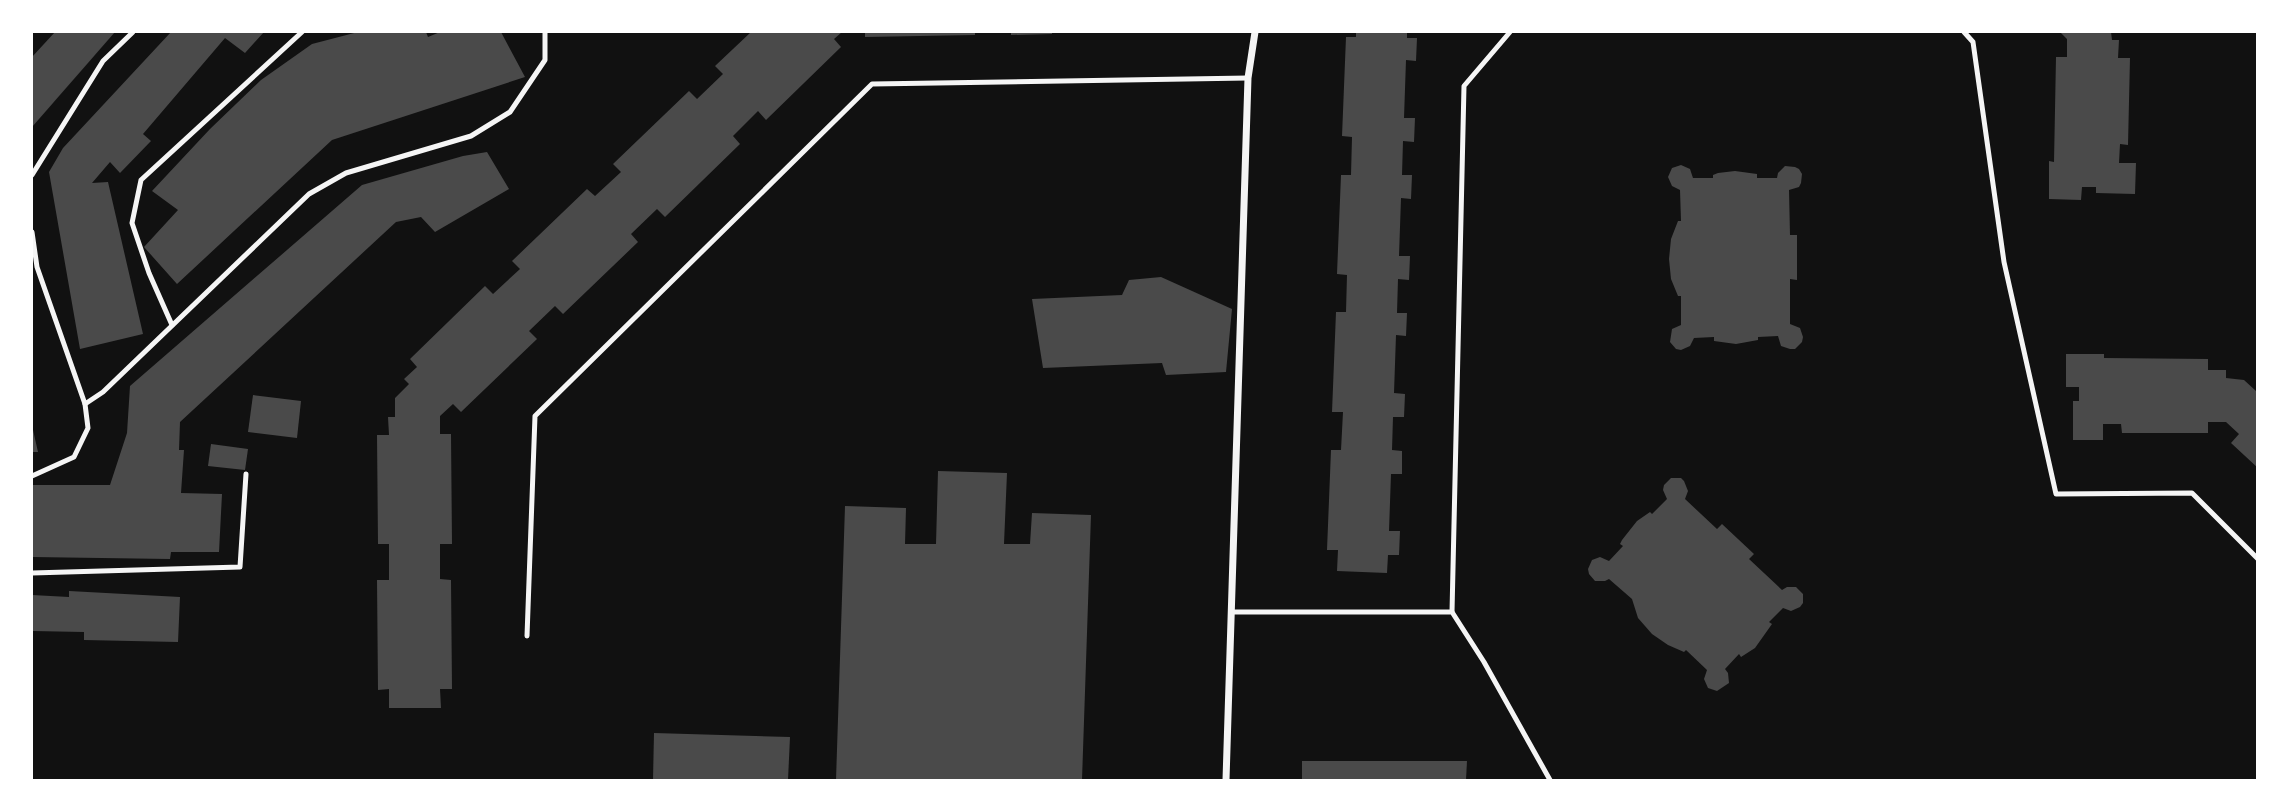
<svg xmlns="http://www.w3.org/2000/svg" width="2289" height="812" viewBox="0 0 2289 812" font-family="'IBM Plex Sans',sans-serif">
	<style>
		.building { fill: #4a4a4a }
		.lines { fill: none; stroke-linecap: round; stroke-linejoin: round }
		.service { stroke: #f5f5f5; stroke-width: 5 }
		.minor { stroke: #f5f5f5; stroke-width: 7 }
	</style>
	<rect width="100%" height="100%" fill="#111"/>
	<g class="building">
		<path d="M 55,32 L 115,32 L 32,127 L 32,57 Z"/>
		<path d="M 171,32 L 264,32 L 245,53 L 225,38 L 143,134 L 151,141 L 120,173 L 110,162 L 92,183 L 108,182 L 143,334 L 80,349 L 49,172 L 63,148 Z"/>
		<path d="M 358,32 L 426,32 L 428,37 L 440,32 L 501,32 L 525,77 L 332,140 L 177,284 L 144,247 L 178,210 L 152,191 L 210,129 L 261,80 L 312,44 Z"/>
		<path d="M 751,32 L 842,32 L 834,39 L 841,47 L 766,120 L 758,111 L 733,136 L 740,144 L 665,217 L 657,209 L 631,234 L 638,242 L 563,314 L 555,306 L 529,331 L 537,339 L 461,412 L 453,404 L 440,416 L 440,434 L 451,434 L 452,544 L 440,544 L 440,579 L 451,580 L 452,689 L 440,689 L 441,708 L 389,708 L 389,689 L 378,690 L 377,580 L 389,580 L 389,544 L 378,544 L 377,435 L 389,435 L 388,417 L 395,417 L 395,398 L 409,384 L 404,379 L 417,367 L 410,359 L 485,286 L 493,294 L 520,269 L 512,261 L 587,189 L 595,196 L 621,172 L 613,164 L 689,91 L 697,99 L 723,74 L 715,66 Z"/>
		<path d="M 865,32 L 975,32 L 975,35 L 865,37 Z"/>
		<path d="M 1011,32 L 1052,32 L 1052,34 L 1011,35 Z"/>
		<path d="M 1356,32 L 1407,32 L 1407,38 L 1417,38 L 1416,61 L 1406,60 L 1404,118 L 1415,118 L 1414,142 L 1403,141 L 1402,175 L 1412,175 L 1411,199 L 1401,198 L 1399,256 L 1410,256 L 1409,280 L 1398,279 L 1397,313 L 1407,313 L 1406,336 L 1396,335 L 1394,393 L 1405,394 L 1404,417 L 1393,417 L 1392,450 L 1402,451 L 1402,474 L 1391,474 L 1389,531 L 1400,531 L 1399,555 L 1388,555 L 1387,573 L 1337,571 L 1338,550 L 1327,550 L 1331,450 L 1341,450 L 1343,412 L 1332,412 L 1336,312 L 1346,312 L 1347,275 L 1337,274 L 1341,175 L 1351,175 L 1352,137 L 1342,136 L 1346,37 L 1356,37 Z"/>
		<path d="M 2060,32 L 2111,32 L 2112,40 L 2119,40 L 2118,58 L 2130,58 L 2128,145 L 2120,144 L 2119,163 L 2136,163 L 2135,194 L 2096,193 L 2096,187 L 2082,187 L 2081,200 L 2049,199 L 2049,161 L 2054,162 L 2056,57 L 2067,57 L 2067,39 Z"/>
		<path d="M 487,152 L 509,189 L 435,232 L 421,217 L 396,222 L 180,422 L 179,450 L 184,450 L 181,493 L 222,494 L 219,552 L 171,552 L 170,559 L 32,557 L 32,485 L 110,485 L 127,433 L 130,386 L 362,185 L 463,156 Z"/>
		<path d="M 1681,165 L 1690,169 L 1693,178 L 1713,178 L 1713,175 L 1718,173 L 1735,171 L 1757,174 L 1757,178 L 1777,178 L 1778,173 L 1785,166 L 1795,167 L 1799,169 L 1802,174 L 1801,183 L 1799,187 L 1789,190 L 1790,235 L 1797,235 L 1797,280 L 1790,279 L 1790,324 L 1800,328 L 1803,337 L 1802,342 L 1795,349 L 1790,349 L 1781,346 L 1778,336 L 1758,337 L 1758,340 L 1736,344 L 1714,341 L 1714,337 L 1694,338 L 1690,346 L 1681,350 L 1676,349 L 1670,342 L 1672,329 L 1681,325 L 1681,296 L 1678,296 L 1671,279 L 1669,259 L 1671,239 L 1678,221 L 1681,221 L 1680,190 L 1672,186 L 1668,177 L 1672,168 Z"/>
		<path d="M 1161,277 L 1232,309 L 1226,372 L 1166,375 L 1162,363 L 1043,368 L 1032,299 L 1122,295 L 1129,280 Z"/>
		<path d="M 2066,354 L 2104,354 L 2104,358 L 2208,359 L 2208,370 L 2226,370 L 2226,378 L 2244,380 L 2256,391 L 2258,390 L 2258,468 L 2231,443 L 2239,434 L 2226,422 L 2208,422 L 2208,433 L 2122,433 L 2121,424 L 2103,424 L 2103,440 L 2073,440 L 2073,401 L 2079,401 L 2079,387 L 2066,387 Z"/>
		<path d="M 253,395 L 301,401 L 297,438 L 248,432 Z"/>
		<path d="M 32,430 L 33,430 L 38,452 L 32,452 Z"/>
		<path d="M 211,444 L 248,449 L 245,470 L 208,466 Z"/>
		<path d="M 938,471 L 1007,473 L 1004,544 L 1030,544 L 1032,513 L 1091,515 L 1082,780 L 836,780 L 845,506 L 906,508 L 905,544 L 936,544 Z"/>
		<path d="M 1671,478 L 1681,478 L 1684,481 L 1688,491 L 1685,499 L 1717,529 L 1722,524 L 1754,554 L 1749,559 L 1782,590 L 1787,587 L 1796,587 L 1803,594 L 1803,603 L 1800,607 L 1791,611 L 1783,608 L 1769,622 L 1772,624 L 1755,648 L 1741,657 L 1739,654 L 1725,669 L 1728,673 L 1729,683 L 1717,691 L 1708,688 L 1704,679 L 1707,670 L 1686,650 L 1684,652 L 1668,645 L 1652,634 L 1638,618 L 1632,599 L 1609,579 L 1605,581 L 1595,581 L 1589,574 L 1588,569 L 1592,560 L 1600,557 L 1609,561 L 1623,546 L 1620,544 L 1622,540 L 1637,521 L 1650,512 L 1652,514 L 1667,499 L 1663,490 L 1664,485 Z"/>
		<path d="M 69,591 L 180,597 L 178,642 L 84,640 L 84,632 L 32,631 L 32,595 L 69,597 Z"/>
		<path d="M 654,733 L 790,737 L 788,780 L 653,780 Z"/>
		<path d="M 1302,761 L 1467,761 L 1466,780 L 1302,780 Z"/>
	</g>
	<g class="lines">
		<g class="service">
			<path d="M 1964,32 L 1973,42 L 2004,262 L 2056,494 L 2192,493 L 2258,559"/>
			<path d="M 32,175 L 103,61 L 133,32"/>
			<path d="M 32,232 L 37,267 L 85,404 L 103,392 L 309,194 L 346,173 L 471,136 L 510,112 L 545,60 L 545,32"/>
			<path d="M 172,325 L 149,273 L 132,223 L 141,180 L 302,32"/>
			<path d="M 32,476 L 74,457 L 88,428 L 85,404"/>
			<path d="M 32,573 L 240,567 L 246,474"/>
			<path d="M 1232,612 L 1452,612 L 1484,662 L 1550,780"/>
			<path d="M 1452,612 L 1464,86 L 1510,32"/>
			<path d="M 527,636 L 535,416 L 872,84 L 1248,78"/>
		</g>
		<path class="minor" d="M 1226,780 L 1248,78 L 1255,32"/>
	</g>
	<rect width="2289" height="812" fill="none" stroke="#ffffff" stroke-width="66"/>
</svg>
